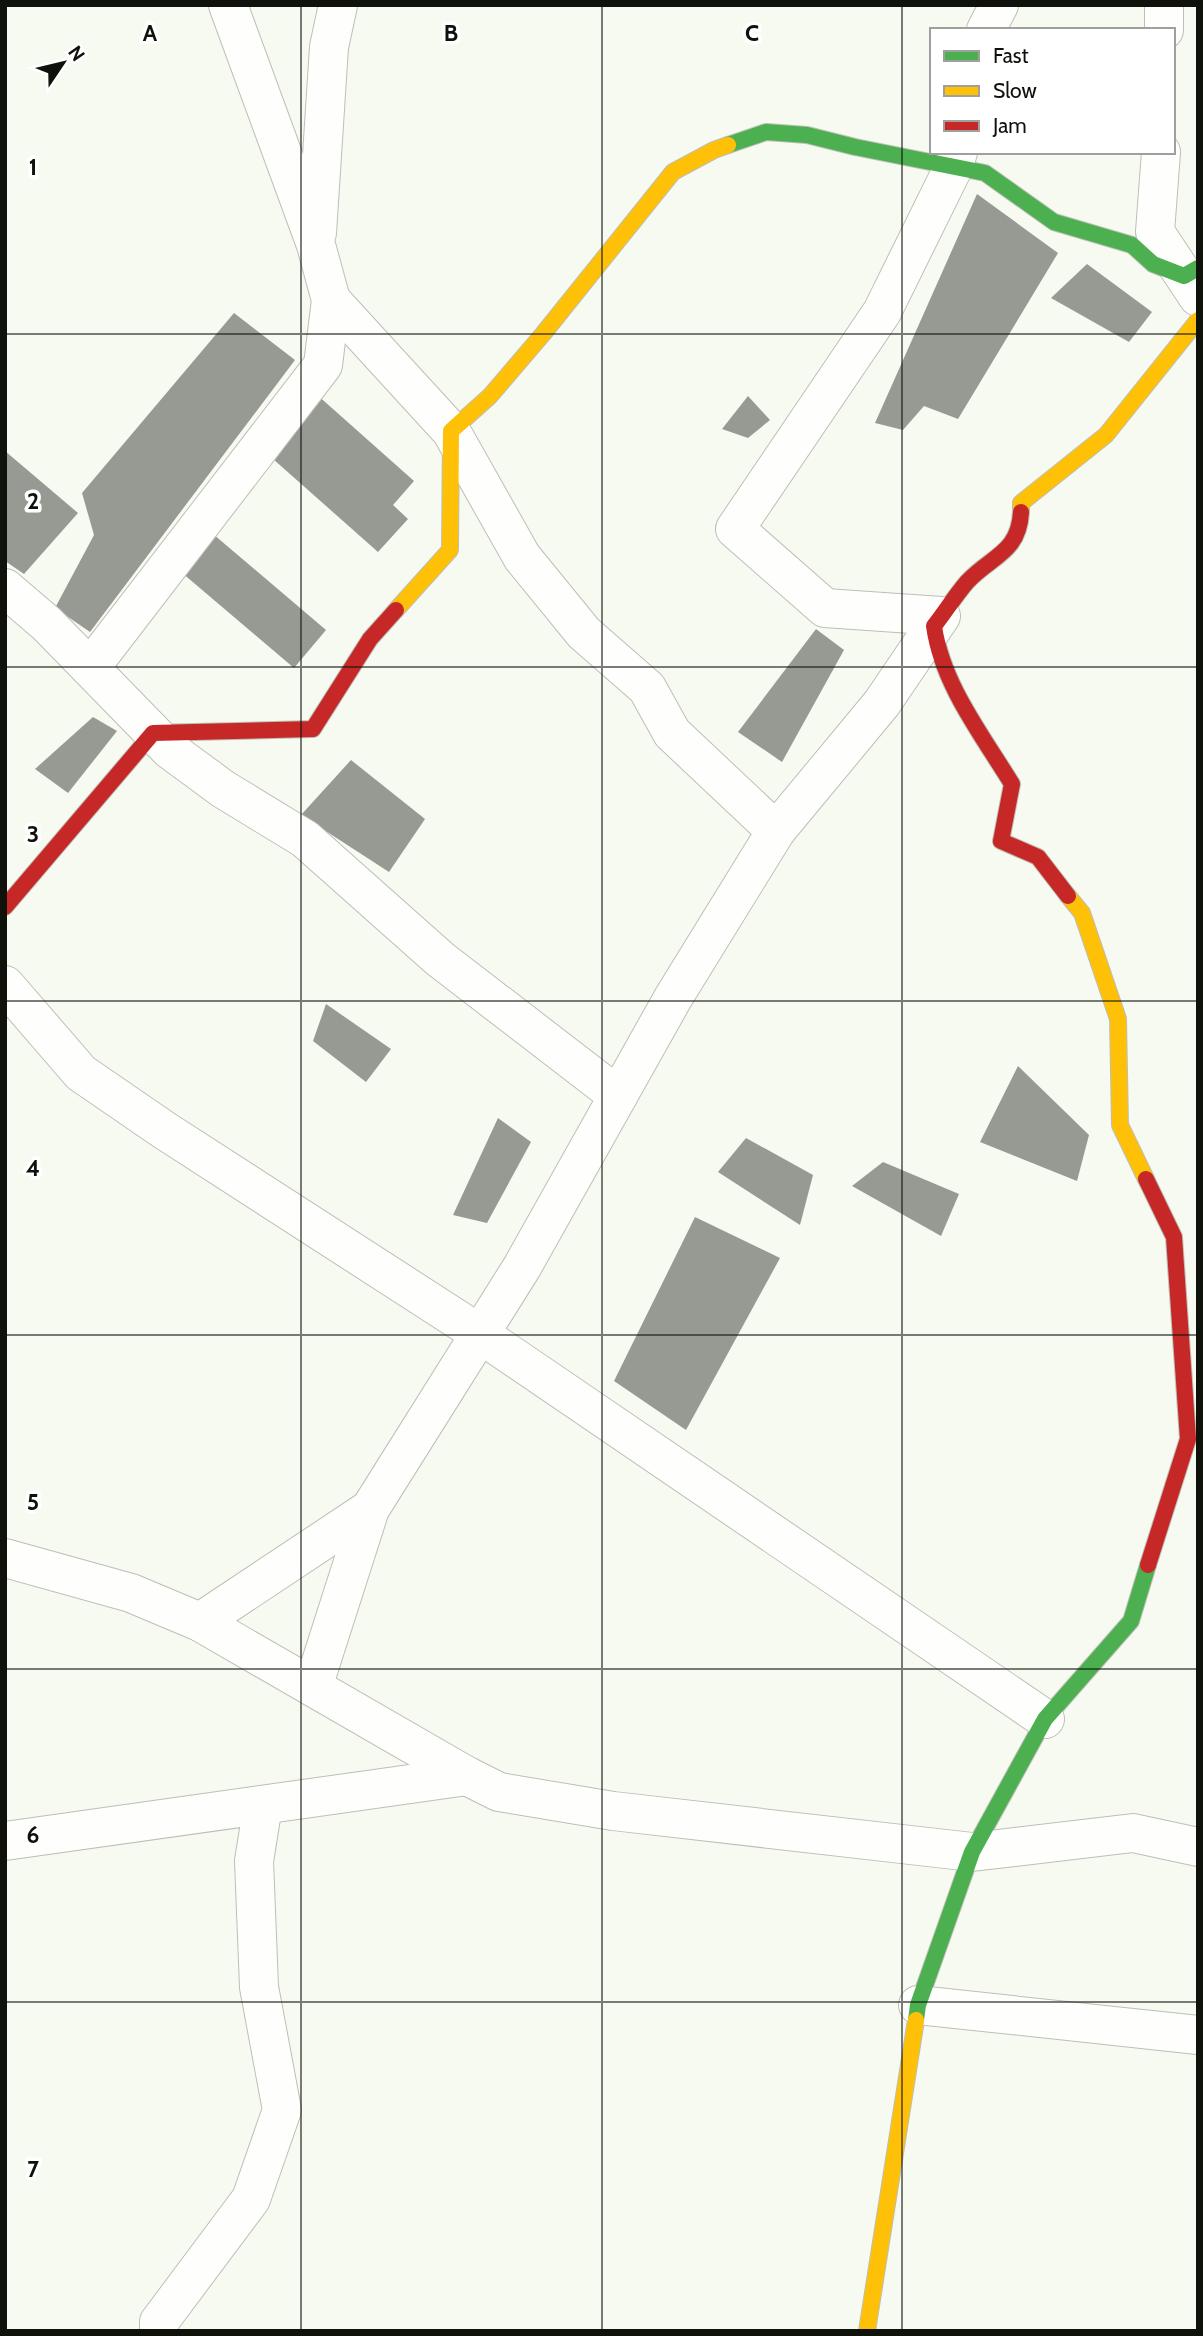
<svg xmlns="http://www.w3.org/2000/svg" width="1203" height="2336" viewBox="0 0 1203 2336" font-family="Cabin,sans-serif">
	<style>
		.building { fill: #979a93 }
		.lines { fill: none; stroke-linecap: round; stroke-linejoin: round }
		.street-casing { stroke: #bdbfb7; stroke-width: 40 }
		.fast-casing { stroke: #bdbfb7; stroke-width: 18 }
		.slow-casing { stroke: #bdbfb7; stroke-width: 18 }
		.jam-casing { stroke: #bdbfb7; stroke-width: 18 }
		.street { stroke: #fefefd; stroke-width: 38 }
		.fast { stroke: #4caf50; stroke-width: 16 }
		.slow { stroke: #ffc107; stroke-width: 16 }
		.jam { stroke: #c62828; stroke-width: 16 }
		.grid { fill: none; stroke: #0f110b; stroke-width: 2; stroke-opacity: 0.55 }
		.grid-label { font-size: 23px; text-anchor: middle; font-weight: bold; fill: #0f110b; stroke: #fff; stroke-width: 7; stroke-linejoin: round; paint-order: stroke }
	</style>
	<rect width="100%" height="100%" fill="#f7faf0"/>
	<g class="building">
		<path d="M 977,194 L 1058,253 L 958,419 L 924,406 L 903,430 L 875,423 Z"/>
		<path d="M 1087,264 L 1152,312 L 1129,342 L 1051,298 Z"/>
		<path d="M 234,313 L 295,360 L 90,632 L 55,608 L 94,535 L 82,493 Z"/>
		<path d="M 315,393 L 414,481 L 393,505 L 408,519 L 378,552 L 264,451 Z"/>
		<path d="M 748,396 L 770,420 L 748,438 L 722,429 Z"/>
		<path d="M 5,451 L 78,513 L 24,574 L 5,561 Z"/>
		<path d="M 213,534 L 326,630 L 294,668 L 181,572 Z"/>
		<path d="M 816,629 L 844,650 L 782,762 L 738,732 Z"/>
		<path d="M 93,717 L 117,731 L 68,793 L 35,769 Z"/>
		<path d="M 351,760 L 425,819 L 389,872 L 301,815 Z"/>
		<path d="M 326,1004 L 391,1049 L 366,1082 L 313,1041 Z"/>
		<path d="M 1018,1066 L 1089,1135 L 1077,1181 L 980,1142 Z"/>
		<path d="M 498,1118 L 531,1142 L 487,1223 L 453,1215 Z"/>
		<path d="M 746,1138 L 813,1175 L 800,1225 L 718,1172 Z"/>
		<path d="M 883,1162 L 959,1194 L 941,1236 L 852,1186 Z"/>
		<path d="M 695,1217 L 780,1258 L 686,1430 L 614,1381 Z"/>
	</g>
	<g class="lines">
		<defs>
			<g id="street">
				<path d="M 986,30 L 999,5"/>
				<path d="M 1164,30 L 1164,5"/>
				<path d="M 1161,152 L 1155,232 L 1198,297"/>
				<path d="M 317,233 L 329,47 L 338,5"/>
				<path d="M 331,300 L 451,431 L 522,557 L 584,633 L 647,688 L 672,733 L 776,831"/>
				<path d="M 5,588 L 47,624 L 170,750 L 223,789 L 305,839 L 440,959 L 618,1096"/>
				<path d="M 90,668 L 323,365 L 331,300 L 316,245 L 228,5"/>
				<path d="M 5,985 L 81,1073 L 164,1130 L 480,1334 L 1045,1719"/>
				<path d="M 5,1558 L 131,1593 L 200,1622 L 467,1776 L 499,1792 L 613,1811 L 972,1852 L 1133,1833 L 1198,1847"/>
				<path d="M 200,1622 L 370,1509"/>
				<path d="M 313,1687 L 370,1509 L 522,1267 L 673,998 L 776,831 L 882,703 L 941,616 L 825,608 L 735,529 L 882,312 L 954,166 L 958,152"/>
				<path d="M 5,1841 L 467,1776"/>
				<path d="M 918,2005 L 1198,2035"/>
				<path d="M 159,2331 L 159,2322 L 251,2199 L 282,2110 L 259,1987 L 254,1861 L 263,1805"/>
			</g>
			<g id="fast">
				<path d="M 728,145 L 766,132 L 807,135 L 855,147 L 985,173 L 1054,222 L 1132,245 L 1153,264 L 1184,276 L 1198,268"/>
				<path d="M 916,2020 L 918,2005 L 972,1852 L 1045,1719 L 1131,1621 L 1148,1565"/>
			</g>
			<g id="slow">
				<path d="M 1021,512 L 1021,503 L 1106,435 L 1198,320"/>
				<path d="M 396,610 L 450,550 L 451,431 L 490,396 L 543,334 L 673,172 L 714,150 L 728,145"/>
				<path d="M 1068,896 L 1082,913 L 1118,1019 L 1120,1125 L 1146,1179"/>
				<path d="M 867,2331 L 916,2020"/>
			</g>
			<g id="jam">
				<path d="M 1021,512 C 1019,553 991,556 967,582 C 955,596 945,612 934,626 C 942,684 982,735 1012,784 L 1001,841 L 1038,857 L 1068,896"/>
				<path d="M 5,907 L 153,733 L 313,729 L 370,639 L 396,610"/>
				<path d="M 1146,1179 L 1174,1237 L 1188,1439 L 1148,1565"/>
			</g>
		</defs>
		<use href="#street" class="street-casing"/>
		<use href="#fast" class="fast-casing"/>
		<use href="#slow" class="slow-casing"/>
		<use href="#jam" class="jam-casing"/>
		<use href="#street" class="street"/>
		<use href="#fast" class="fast"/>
		<use href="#slow" class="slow"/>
		<use href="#jam" class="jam"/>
	</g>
	<path class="grid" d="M 301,5 L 301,2331M 602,5 L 602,2331M 902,5 L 902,2331M 5,334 L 1198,334M 5,667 L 1198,667M 5,1001 L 1198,1001M 5,1335 L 1198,1335M 5,1669 L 1198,1669M 5,2002 L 1198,2002"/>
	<g class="grid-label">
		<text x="150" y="41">A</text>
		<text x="451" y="41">B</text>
		<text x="752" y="41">C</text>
		<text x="33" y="175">1</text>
		<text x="33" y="509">2</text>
		<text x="33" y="842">3</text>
		<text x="33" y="1176">4</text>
		<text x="33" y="1510">5</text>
		<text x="33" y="1843">6</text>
		<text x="33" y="2177">7</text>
	</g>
	<rect width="1203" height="2336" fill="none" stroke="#0f110b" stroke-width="14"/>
	<rect x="930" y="28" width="245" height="126" fill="#ffffff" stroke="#9fa09d" stroke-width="2"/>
	<rect x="944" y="51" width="35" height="10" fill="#4caf50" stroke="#9fa09d" stroke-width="2"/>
	<text x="993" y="63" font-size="21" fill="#0f110b">Fast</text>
	<rect x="944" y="86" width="35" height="10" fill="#ffc107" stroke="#9fa09d" stroke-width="2"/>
	<text x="993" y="98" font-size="21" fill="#0f110b">Slow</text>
	<rect x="944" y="121" width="35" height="10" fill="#c62828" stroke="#9fa09d" stroke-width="2"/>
	<text x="993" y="133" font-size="21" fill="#0f110b">Jam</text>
	<g transform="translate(63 63) rotate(55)" stroke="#ffffff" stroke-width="5" paint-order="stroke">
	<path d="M0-5L12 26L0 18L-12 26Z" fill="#0f110b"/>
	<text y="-10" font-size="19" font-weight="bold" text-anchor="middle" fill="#0f110b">N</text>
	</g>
</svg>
